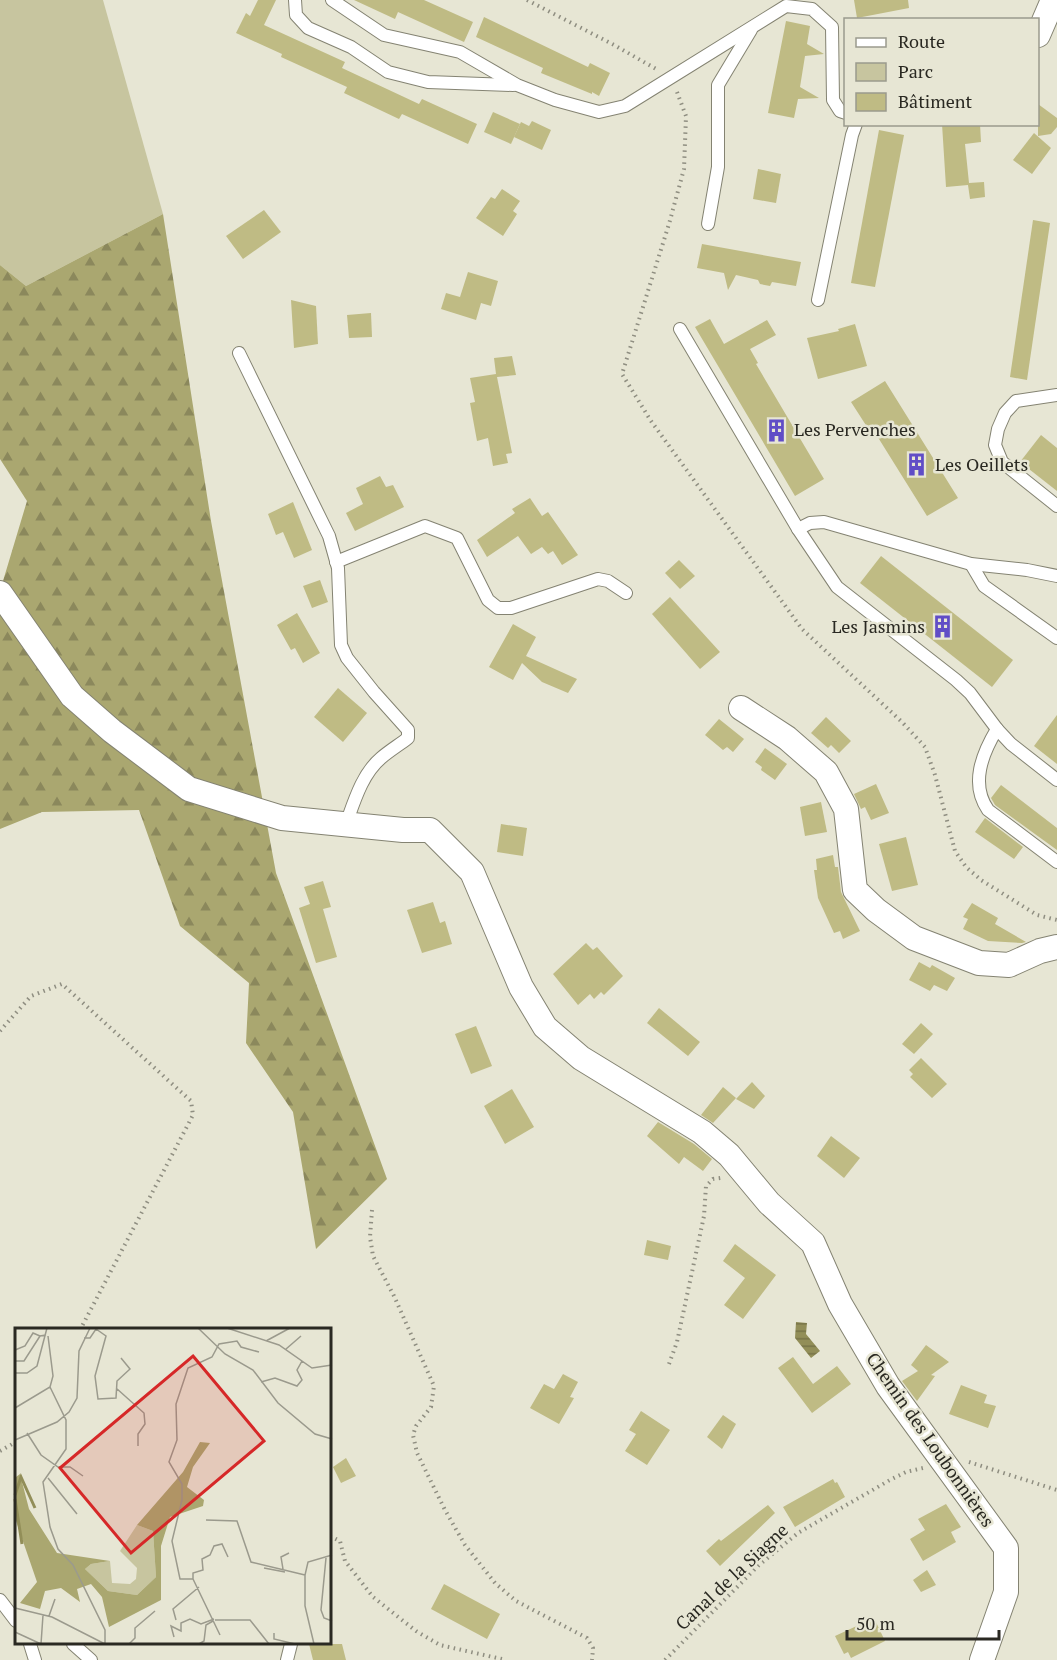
<svg xmlns="http://www.w3.org/2000/svg" width="1057" height="1660" viewBox="0 0 1057 1660" font-family="'PT Serif',serif">
	<style>
		.green { fill: #c7c59f }
		.forest { fill: url(#forest-firs) }
		.water { fill: url(#water-rules) }
		.building { fill: #bfbb84 }
		.lines { fill: none; stroke-linecap: round; stroke-linejoin: round }
		.lane-casing { stroke: #848372; stroke-width: 14 }
		.street-casing { stroke: #848372; stroke-width: 26 }
		.path { stroke: #8f8e81; stroke-width: 4; stroke-dasharray: 1.5 4.5; stroke-linecap: butt }
		.lane { stroke: #fff; stroke-width: 12 }
		.street { stroke: #fff; stroke-width: 24 }
		.labels { text-anchor: middle; stroke-width: 5; stroke-linejoin: round; paint-order: stroke }
		.poi-label { font-size: 18px; fill: #2a2922; stroke: #e7e6d4; text-anchor: start }
		.street-label { font-size: 18px; fill: #2a2922; stroke: #e7e6d4 }
		.inset-river { fill: none; stroke: #928e58; stroke-width: 3 }
		.inset-road { fill: none; stroke: #9b9a8d; stroke-width: 1.5 }
		.view { fill: #d62828; fill-opacity: 0.15; stroke: #d62828; stroke-width: 3 }
		.inset-edge { fill: none; stroke: #2a2922; stroke-width: 3 }
	</style>
	<defs>
		<pattern id="forest-firs" width="22" height="20" patternUnits="userSpaceOnUse" patternTransform="scale(1.5)"><rect width="22" height="20" fill="#aaa770"/><path d="M5 1l3.5 6h-7zM16 11l3.5 6h-7z" fill="#8b885c"/></pattern>
		<pattern id="water-rules" width="6" height="5" patternUnits="userSpaceOnUse" patternTransform="scale(1.5)"><rect width="6" height="5" fill="#928e58"/><path d="M0 2.5h6" fill="none" stroke="#777448"/></pattern>
	</defs>
	<rect width="100%" height="100%" fill="#e7e6d4"/>
	<path class="green" d="M 0,0 L 103,0 L 163,214 L 26,286 L 0,265 Z"/>
	<path class="forest" d="M 163,214 L 211,521 L 276,873 L 387,1179 L 316,1249 L 293,1112 L 246,1043 L 249,983 L 180,926 L 139,810 L 42,812 L 0,829 L 0,591 L 27,501 L 0,459 L 0,265 L 26,286 Z"/>
	<path class="water" d="M 796,1322 L 807,1323 L 806,1334 L 820,1351 L 811,1358 L 795,1338 Z"/>
	<g class="building">
		<path d="M 258,0 L 276,0 L 264,25 L 345,62 L 342,68 L 419,104 L 422,99 L 477,124 L 468,144 L 402,114 L 399,119 L 344,93 L 347,87 L 281,57 L 282,54 L 236,33 L 246,13 L 250,16 Z"/>
		<path d="M 354,0 L 424,0 L 473,22 L 464,42 L 398,12 L 395,19 Z"/>
		<path d="M 854,0 L 908,0 L 909,8 L 857,18 Z"/>
		<path d="M 484,17 L 588,67 L 590,63 L 610,73 L 599,96 L 592,92 L 592,94 L 541,73 L 543,68 L 476,37 Z"/>
		<path d="M 786,21 L 810,26 L 807,44 L 824,54 L 805,56 L 800,87 L 819,98 L 798,99 L 794,118 L 768,113 Z"/>
		<path d="M 1038,104 L 1057,118 L 1057,127 L 1051,134 L 1038,136 Z"/>
		<path d="M 493,112 L 520,124 L 511,144 L 484,132 Z"/>
		<path d="M 532,121 L 551,130 L 542,150 L 514,137 L 521,122 L 529,126 Z"/>
		<path d="M 942,124 L 980,124 L 981,142 L 965,144 L 969,183 L 984,182 L 985,197 L 970,199 L 968,185 L 946,187 Z"/>
		<path d="M 879,130 L 904,135 L 875,287 L 851,283 Z"/>
		<path d="M 1034,133 L 1051,148 L 1032,174 L 1013,160 Z"/>
		<path d="M 758,169 L 781,174 L 776,203 L 753,199 Z"/>
		<path d="M 502,189 L 520,201 L 513,211 L 517,214 L 503,236 L 476,218 L 491,197 L 495,199 Z"/>
		<path d="M 264,210 L 281,232 L 243,259 L 226,236 Z"/>
		<path d="M 1033,220 L 1050,223 L 1027,380 L 1010,377 Z"/>
		<path d="M 702,244 L 801,262 L 796,286 L 772,282 L 770,286 L 760,284 L 758,280 L 736,275 L 728,290 L 724,273 L 697,268 Z"/>
		<path d="M 468,272 L 498,281 L 491,306 L 481,303 L 476,320 L 441,309 L 446,293 L 460,297 Z"/>
		<path d="M 291,300 L 316,306 L 318,344 L 294,348 Z"/>
		<path d="M 371,313 L 372,337 L 349,338 L 347,315 Z"/>
		<path d="M 710,319 L 724,344 L 767,320 L 776,335 L 750,349 L 758,363 L 756,364 L 824,479 L 795,496 L 695,327 Z"/>
		<path d="M 855,324 L 867,366 L 818,379 L 807,338 L 839,331 L 838,329 Z"/>
		<path d="M 512,356 L 516,375 L 497,377 L 512,453 L 506,454 L 508,463 L 493,466 L 488,438 L 477,441 L 470,403 L 475,402 L 470,378 L 496,374 L 494,358 Z"/>
		<path d="M 885,381 L 958,498 L 927,516 L 874,431 L 871,433 L 851,402 Z"/>
		<path d="M 1041,435 L 1057,448 L 1057,491 L 1020,462 Z"/>
		<path d="M 380,476 L 386,487 L 393,485 L 404,507 L 355,531 L 346,513 L 363,504 L 356,488 Z"/>
		<path d="M 530,498 L 542,516 L 548,512 L 578,555 L 562,565 L 553,551 L 548,554 L 542,547 L 531,554 L 518,536 L 487,557 L 477,540 L 515,513 L 512,509 Z"/>
		<path d="M 293,502 L 312,550 L 294,558 L 283,532 L 276,535 L 268,514 Z"/>
		<path d="M 881,556 L 1013,660 L 992,687 L 860,583 Z"/>
		<path d="M 679,560 L 695,576 L 680,589 L 665,573 Z"/>
		<path d="M 320,580 L 328,602 L 312,608 L 303,586 Z"/>
		<path d="M 670,597 L 720,652 L 700,669 L 652,614 Z"/>
		<path d="M 297,613 L 320,653 L 303,663 L 295,648 L 291,650 L 277,625 Z"/>
		<path d="M 513,624 L 536,637 L 526,656 L 577,679 L 568,693 L 542,682 L 522,663 L 513,680 L 489,667 Z"/>
		<path d="M 338,688 L 367,713 L 343,742 L 314,717 Z"/>
		<path d="M 1057,715 L 1057,764 L 1034,746 Z"/>
		<path d="M 826,717 L 851,741 L 839,753 L 831,745 L 828,748 L 811,733 Z"/>
		<path d="M 719,719 L 744,739 L 733,752 L 727,747 L 723,750 L 705,735 Z"/>
		<path d="M 765,748 L 787,764 L 775,780 L 761,770 L 762,767 L 755,762 Z"/>
		<path d="M 876,784 L 889,813 L 871,820 L 865,807 L 861,809 L 854,794 Z"/>
		<path d="M 1001,785 L 1057,828 L 1057,850 L 995,805 L 991,798 Z"/>
		<path d="M 821,802 L 827,832 L 805,836 L 800,807 Z"/>
		<path d="M 985,818 L 1023,847 L 1014,859 L 975,832 Z"/>
		<path d="M 501,824 L 527,828 L 523,856 L 497,852 Z"/>
		<path d="M 906,837 L 918,885 L 892,891 L 879,844 Z"/>
		<path d="M 833,855 L 835,867 L 838,867 L 841,892 L 860,931 L 843,939 L 840,931 L 834,933 L 818,898 L 814,870 L 817,870 L 816,859 Z"/>
		<path d="M 323,881 L 331,907 L 323,909 L 337,957 L 316,963 L 299,908 L 310,904 L 304,887 Z"/>
		<path d="M 433,902 L 440,923 L 445,921 L 452,944 L 422,953 L 407,910 Z"/>
		<path d="M 972,903 L 998,918 L 995,924 L 1026,942 L 1022,943 L 988,941 L 963,929 L 968,919 L 963,917 Z"/>
		<path d="M 586,943 L 593,950 L 597,947 L 623,976 L 604,995 L 601,992 L 594,999 L 590,994 L 578,1005 L 553,974 Z"/>
		<path d="M 919,962 L 930,968 L 932,965 L 955,978 L 947,991 L 934,985 L 930,991 L 909,980 Z"/>
		<path d="M 659,1008 L 700,1042 L 688,1056 L 647,1023 Z"/>
		<path d="M 921,1023 L 933,1034 L 914,1054 L 902,1044 Z"/>
		<path d="M 476,1026 L 492,1066 L 471,1074 L 455,1034 Z"/>
		<path d="M 921,1058 L 947,1084 L 932,1098 L 910,1077 L 913,1074 L 909,1070 Z"/>
		<path d="M 752,1082 L 765,1096 L 754,1109 L 736,1099 Z"/>
		<path d="M 723,1087 L 736,1098 L 713,1123 L 701,1115 Z"/>
		<path d="M 512,1089 L 534,1127 L 505,1144 L 484,1106 Z"/>
		<path d="M 658,1122 L 694,1144 L 712,1159 L 703,1171 L 684,1157 L 679,1164 L 647,1136 Z"/>
		<path d="M 831,1136 L 860,1158 L 844,1178 L 817,1156 Z"/>
		<path d="M 647,1240 L 671,1246 L 668,1260 L 644,1255 Z"/>
		<path d="M 735,1244 L 776,1275 L 743,1319 L 724,1305 L 745,1278 L 723,1261 Z"/>
		<path d="M 926,1345 L 949,1362 L 931,1375 L 935,1376 L 917,1401 L 902,1381 L 918,1371 L 911,1365 Z"/>
		<path d="M 793,1357 L 813,1384 L 837,1366 L 851,1384 L 812,1413 L 778,1368 Z"/>
		<path d="M 563,1374 L 578,1382 L 570,1397 L 574,1398 L 559,1424 L 530,1408 L 544,1384 L 554,1389 Z"/>
		<path d="M 961,1385 L 987,1395 L 984,1403 L 996,1406 L 988,1428 L 949,1414 Z"/>
		<path d="M 641,1411 L 670,1430 L 647,1465 L 625,1451 L 636,1434 L 629,1430 Z"/>
		<path d="M 723,1415 L 736,1424 L 722,1449 L 707,1437 Z"/>
		<path d="M 346,1458 L 356,1476 L 341,1483 L 333,1467 Z"/>
		<path d="M 833,1479 L 835,1483 L 837,1482 L 845,1497 L 795,1527 L 783,1507 Z"/>
		<path d="M 946,1504 L 961,1527 L 951,1532 L 956,1542 L 923,1561 L 910,1539 L 925,1530 L 918,1519 Z"/>
		<path d="M 768,1505 L 775,1513 L 720,1566 L 706,1551 L 719,1539 L 721,1541 Z"/>
		<path d="M 927,1570 L 936,1585 L 921,1592 L 913,1580 Z"/>
		<path d="M 444,1584 L 500,1614 L 487,1639 L 431,1609 Z"/>
		<path d="M 874,1618 L 885,1641 L 851,1658 L 848,1652 L 844,1654 L 835,1636 Z"/>
		<path d="M 309,1644 L 342,1644 L 346,1660 L 313,1660 Z"/>
	</g>
	<g class="lines">
		<defs>
			<g id="lane">
				<path d="M 295,0 L 296,15 L 308,28 L 351,47 L 388,72 L 428,82 L 513,85"/>
				<path d="M 332,0 L 384,35 L 460,52 L 517,85 L 555,100 L 599,112 L 625,106 L 786,6 L 812,9 L 832,27 L 833,100 L 840,111 L 846,113"/>
				<path d="M 708,224 L 718,167 L 718,85 L 751,30"/>
				<path d="M 818,300 L 852,135 L 856,124"/>
				<path d="M 680,329 L 798,529 L 837,587 L 956,680 L 970,693 L 997,729 L 1011,744 L 1057,780"/>
				<path d="M 239,353 L 329,536 L 338,568 L 341,645 L 347,658 L 374,692 L 408,730 L 408,738 C 399,745 389,751 381,758 C 362,774 354,802 346,824"/>
				<path d="M 1057,395 L 1016,401 L 1005,413 L 998,429 L 995,445 L 1002,462 L 1057,506"/>
				<path d="M 798,529 L 810,523 L 824,522 L 971,564 L 1027,570 L 1057,576"/>
				<path d="M 336,562 L 425,526 L 457,538 L 488,600 L 498,608 L 511,608 L 598,579 L 608,581 L 626,593"/>
				<path d="M 971,564 L 984,586 L 1057,638"/>
				<path d="M 997,729 C 982,754 970,784 988,810 L 1057,862"/>
				<path d="M 0,1600 L 16,1621"/>
				<path d="M 30,1644 L 35,1660"/>
				<path d="M 73,1644 L 91,1660"/>
				<path d="M 287,1660 L 291,1644"/>
			</g>
			<g id="street">
				<path d="M 1038,35 L 1053,0"/>
				<path d="M 0,593 L 72,696 L 112,731 L 189,789 L 282,818 L 403,830 L 430,830 L 472,872 L 521,987 L 545,1027 L 581,1058 L 702,1132 L 729,1155 L 769,1203 L 813,1243 L 840,1304 L 888,1386 L 1006,1548 L 1006,1592 L 982,1660"/>
				<path d="M 741,708 L 787,738 L 826,772 L 846,809 L 855,890 L 876,910 L 914,938 L 979,963 L 1009,965 L 1040,951 L 1057,947"/>
			</g>
		</defs>
		<use href="#lane" class="lane-casing"/>
		<use href="#street" class="street-casing"/>
		<g class="path">
			<path d="M 527,0 L 616,46 L 656,69"/>
			<path d="M 677,92 L 686,116 L 684,169 L 669,224 L 622,374 L 651,421 L 802,629 L 902,722 L 925,747 L 935,775 L 955,851 L 966,867 L 981,880 L 1037,915 L 1057,920"/>
			<path d="M 0,1031 L 31,996 L 62,984 L 191,1101 L 193,1115 L 80,1330"/>
			<path d="M 372,1210 L 370,1237 L 373,1256 L 394,1296 L 434,1386 L 431,1407 L 416,1426 L 413,1435 L 417,1453 L 445,1510 L 465,1545 L 495,1583 L 516,1601 L 587,1638 L 593,1648 L 592,1660"/>
			<path d="M 669,1364 L 677,1342 L 704,1216 L 706,1186 L 713,1179 L 721,1178"/>
			<path d="M 0,1451 L 16,1442"/>
			<path d="M 969,1462 L 1057,1490"/>
			<path d="M 330,1536 L 340,1541 L 345,1561 L 373,1597 L 416,1631 L 440,1645 L 506,1660"/>
			<path d="M 665,1660 L 758,1566 L 798,1533 L 890,1480 L 906,1472 L 923,1468"/>
		</g>
		<use href="#lane" class="lane"/>
		<use href="#street" class="street"/>
	</g>
	<defs>
		<symbol id="building-bare" viewBox="-9 -9 18 18"><path d="M-4-6H4V6H1V3H-1V6H-4ZM-2.5-4.3h1.7v1.8h-1.7ZM.8-4.3h1.7v1.8H.8ZM-2.5-1h1.7V.8h-1.7ZM.8-1h1.7V.8H.8Z" fill="#604dc6" stroke="#e7e6d4" stroke-width="2.5" paint-order="stroke"/></symbol>
	</defs>
	<g fill-rule="evenodd">
		<use href="#building-bare" x="760" y="414" width="33" height="33"/>
		<use href="#building-bare" x="900" y="448" width="33" height="33"/>
		<use href="#building-bare" x="926" y="610" width="33" height="33"/>
	</g>
	<g class="labels">
		<g class="poi-label">
			<text x="794" y="436">Les Pervenches</text>
			<text x="935" y="471">Les Oeillets</text>
			<text x="925" y="633" text-anchor="end">Les Jasmins</text>
		</g>
		<g class="street-label">
			<text transform="translate(930 1440) rotate(55)" y="6">Chemin des Loubonnières</text>
			<text transform="translate(732 1577) rotate(-43)" y="6">Canal de la Siagne</text>
		</g>
	</g>
	<g transform="translate(15 1328)">
		<rect width="316" height="316" fill="#e7e6d4"/>
		<path d="M 122,197 L 138,203 L 141,249 L 122,267 L 93,263 L 70,241 L 76,236 L 95,233 L 97,255 L 115,256 L 121,251 L 122,240 L 105,223 Z" fill="#c7c59f"/>
		<path d="M 185,114 L 195,115 L 178,139 L 172,159 L 189,172 L 188,178 L 155,189 L 146,218 L 146,272 L 94,299 L 87,269 L 76,256 L 62,261 L 65,274 L 46,260 L 30,263 L 25,281 L 5,275 L 22,254 L 0,190 L 1,149 L 5,146 L 14,181 L 42,225 L 95,233 L 76,236 L 70,241 L 93,263 L 122,267 L 141,249 L 138,203 L 122,197 L 168,144 Z" fill="#aaa770"/>
		<path class="inset-river" d="M 0,167 L 6,149 L 20,180M 0,171 L 7,216"/>
		<path class="inset-road" d="M 183,0 L 210,26 L 238,42 L 263,75 L 300,106 L 317,111M 212,0 L 264,17 L 297,40 L 317,37M 69,10 L 75,10 L 81,1 L 91,8 L 80,48 L 83,71 L 101,70 L 102,53 L 115,41 L 106,30M 251,13 L 275,0M 271,21 L 286,8M 0,22 L 10,18 L 18,5 L 25,8M 0,33 L 9,33 L 25,8 L 31,7M 0,45 L 12,45 L 22,38 L 32,0M 246,54 L 260,50 L 282,58 L 287,52 L 282,42 L 287,33M 35,59 L 51,92 L 51,121 L 28,154 L 35,199 L 43,221 L 58,237 L 90,302 L 90,316M 101,60 L 129,85 L 130,96 L 123,106 L 123,118M 0,80 L 35,59 L 38,48 L 33,8M 12,105 L 26,127 L 43,139 L 55,139 L 68,148M 0,112 L 42,94 L 54,84 L 62,70 L 64,23 L 75,0M 33,150 L 62,186M 191,192 L 222,193 L 236,234 L 290,247M 311,230 L 306,282 L 309,290 L 317,293M 249,240 L 270,244M 268,241 L 266,229 L 274,225M 178,251 L 165,251 L 157,213 L 167,172 L 167,156 L 154,134 L 162,112 L 161,76 L 173,40 L 197,29 L 204,16 L 222,13 L 226,19 L 244,24M 178,251 L 178,245 L 188,242 L 187,231 L 195,227 L 199,218 L 207,216 L 213,229M 178,251 L 205,307M 0,280 L 37,289 L 90,316M 34,288 L 40,271M 161,292 L 158,281 L 184,259M 200,292 L 235,292 L 254,316M 0,304 L 26,316M 259,305 L 259,311 L 280,316M 159,309 L 156,298 L 166,303 L 166,295 L 175,291 L 186,296 L 199,291M 26,316 L 28,287M 114,316 L 120,310 L 120,300 L 140,283M 184,316 L 189,313 L 191,297 L 198,293M 299,316 L 290,278 L 290,247 L 293,234 L 317,227"/>
		<path class="view" d="M 178,28 L 249,113 L 116,225 L 45,140 Z"/>
		<rect width="316" height="316" class="inset-edge"/>
	</g>
	<rect x="844" y="18" width="195" height="108" fill="#e7e6d4" stroke="#9b9a8d" stroke-width="1.5"/>
	<rect x="856" y="38" width="30" height="9" fill="#ffffff" stroke="#9b9a8d" stroke-width="1.5"/>
	<text x="898" y="48" font-size="18" fill="#2a2922">Route</text>
	<rect x="856" y="63" width="30" height="18" fill="#c7c59f" stroke="#9b9a8d" stroke-width="1.5"/>
	<text x="898" y="78" font-size="18" fill="#2a2922">Parc</text>
	<rect x="856" y="93" width="30" height="18" fill="#bfbb84" stroke="#9b9a8d" stroke-width="1.5"/>
	<text x="898" y="108" font-size="18" fill="#2a2922">Bâtiment</text>
	<path d="M847 1630v9h152v-9" fill="none" stroke="#2a2922" stroke-width="3"/>
	<text x="856" y="1630" font-size="18" fill="#2a2922" stroke="#e7e6d4" stroke-width="4.5" paint-order="stroke">50 m</text>
</svg>
